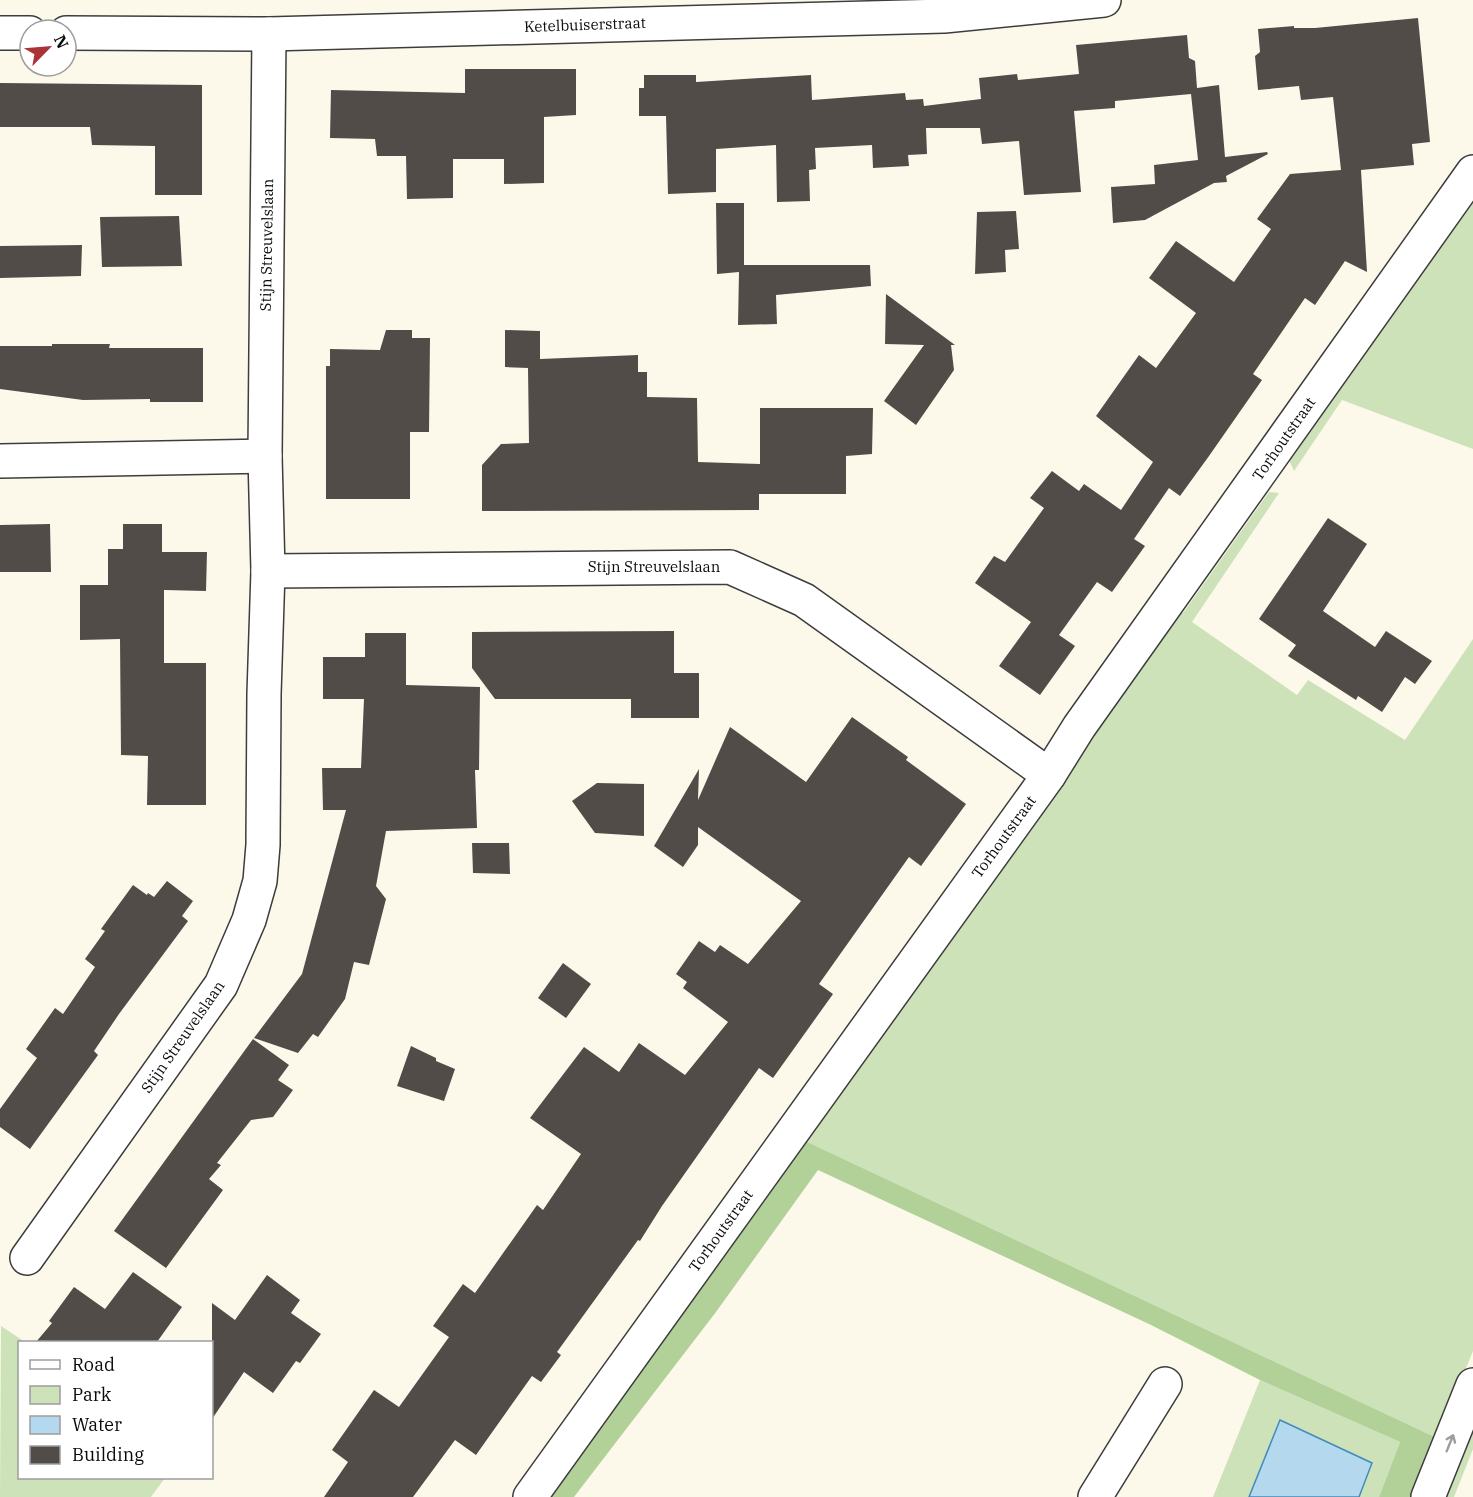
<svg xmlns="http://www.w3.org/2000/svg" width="1473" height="1497" viewBox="0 0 1473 1497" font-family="'IBM Plex Serif',serif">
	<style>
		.green { fill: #cde2b8 }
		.forest { fill: #b2d199 }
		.water { fill: #b4d8ee; stroke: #448bbc; stroke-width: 1.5 }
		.building { fill: #514c48 }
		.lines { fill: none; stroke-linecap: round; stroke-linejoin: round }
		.minor-casing { stroke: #3d3d3d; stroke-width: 36 }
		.minor { stroke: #fff; stroke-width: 33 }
		.oneway { stroke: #9d9d9d }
		.labels { text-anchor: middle; stroke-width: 6; stroke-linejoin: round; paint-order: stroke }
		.street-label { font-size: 15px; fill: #0a0a0a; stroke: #fff }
	</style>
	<rect width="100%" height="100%" fill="#fdf9ea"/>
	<g class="green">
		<path d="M 1473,193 L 1473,449 L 1342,400 L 1294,471 L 1288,458 Z"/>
		<path d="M 1269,492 L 1279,493 L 1192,622 L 1297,695 L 1308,680 L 1405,740 L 1473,639 L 1473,1351 L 1437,1438 L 801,1139 L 1176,608 L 1183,613 Z"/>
		<path d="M 1,1326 L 25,1342 L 20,1342 L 20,1478 L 165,1478 L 151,1497 L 0,1497 Z"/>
		<path d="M 1260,1380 L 1400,1442 L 1379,1497 L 1359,1497 L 1372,1463 L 1280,1421 L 1249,1497 L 1213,1497 Z"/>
		<path d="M 1473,1409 L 1473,1449 L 1454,1497 L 1437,1497 Z"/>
	</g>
	<path class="forest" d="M 801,1139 L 1437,1438 L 1413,1497 L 1379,1497 L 1400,1442 L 1260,1380 L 1149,1324 L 818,1170 L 716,1312 L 574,1497 L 549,1497 Z"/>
	<path class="water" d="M 1280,1420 L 1372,1463 L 1359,1497 L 1249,1497 Z"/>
	<g class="building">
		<path d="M 1418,18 L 1430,142 L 1412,144 L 1414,165 L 1361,170 L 1367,272 L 1345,261 L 1315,305 L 1305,298 L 1253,374 L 1262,380 L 1209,456 L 1180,496 L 1169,488 L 1134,539 L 1145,546 L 1112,592 L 1097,582 L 1059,635 L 1075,646 L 1040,695 L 999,666 L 1031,622 L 975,583 L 994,556 L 1005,562 L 1044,508 L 1030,498 L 1052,471 L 1079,491 L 1084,484 L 1121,510 L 1153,462 L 1096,416 L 1139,355 L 1156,368 L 1196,313 L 1149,278 L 1176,241 L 1234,282 L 1271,229 L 1257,219 L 1290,174 L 1341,170 L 1333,97 L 1301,100 L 1299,86 L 1258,90 L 1255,56 L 1260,52 L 1258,29 L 1294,26 L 1294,28 L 1315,28 Z"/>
		<path d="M 1187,35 L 1189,58 L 1195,61 L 1197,88 L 1219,85 L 1225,157 L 1267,152 L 1268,154 L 1226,176 L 1227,182 L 1214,183 L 1145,220 L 1113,223 L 1111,187 L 1155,184 L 1154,165 L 1198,160 L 1191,94 L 1115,101 L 1115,108 L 1074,111 L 1081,192 L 1024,195 L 1019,141 L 982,144 L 980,128 L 926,128 L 927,154 L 908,155 L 909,166 L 873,168 L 872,145 L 815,148 L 816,169 L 809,170 L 810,201 L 777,202 L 776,145 L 716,149 L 716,192 L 668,194 L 666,116 L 639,116 L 639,88 L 644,88 L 644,75 L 696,75 L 696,82 L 811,75 L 812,100 L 905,93 L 906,100 L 923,99 L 924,106 L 981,99 L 979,78 L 1017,74 L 1018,80 L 1079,74 L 1076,45 Z"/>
		<path d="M 465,69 L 576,69 L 576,115 L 544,117 L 544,183 L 504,184 L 504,159 L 453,159 L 453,198 L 407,199 L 406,156 L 377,156 L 375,139 L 330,138 L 331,90 L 465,93 Z"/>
		<path d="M 0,83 L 202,85 L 202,195 L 155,195 L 155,146 L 92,145 L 90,127 L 0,127 Z"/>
		<path d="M 716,203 L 744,203 L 744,265 L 870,265 L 871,286 L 776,295 L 777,324 L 738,325 L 739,272 L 717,274 Z"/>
		<path d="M 1016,211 L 1019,249 L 1005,250 L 1006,272 L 975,274 L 977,212 Z"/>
		<path d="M 179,216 L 182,266 L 102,267 L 100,217 Z"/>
		<path d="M 82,245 L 81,276 L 0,278 L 0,246 Z"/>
		<path d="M 886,294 L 955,345 L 951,345 L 954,370 L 916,425 L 884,401 L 924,345 L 885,344 Z"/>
		<path d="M 386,330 L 412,330 L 412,338 L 430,338 L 429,432 L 410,432 L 410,499 L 326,499 L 326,366 L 330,366 L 330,349 L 380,350 Z"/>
		<path d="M 505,330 L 540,331 L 540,359 L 638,355 L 638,372 L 647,372 L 647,397 L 697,398 L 698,462 L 760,464 L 760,408 L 873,408 L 872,454 L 846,456 L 846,494 L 759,494 L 759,510 L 482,511 L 482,465 L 501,444 L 529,443 L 528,368 L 505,367 Z"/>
		<path d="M 52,344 L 110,344 L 109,348 L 203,348 L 203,402 L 150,402 L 150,399 L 83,400 L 0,389 L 0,346 L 52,346 Z"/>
		<path d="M 1328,518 L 1367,544 L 1323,611 L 1375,647 L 1386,631 L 1432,661 L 1415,684 L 1405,677 L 1382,712 L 1358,696 L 1356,700 L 1288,656 L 1296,645 L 1259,619 Z"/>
		<path d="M 50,524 L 51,572 L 0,572 L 0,525 Z"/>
		<path d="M 123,524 L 162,524 L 162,552 L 207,552 L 206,591 L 164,590 L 164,663 L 206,663 L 206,805 L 147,805 L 148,756 L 121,755 L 120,639 L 80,640 L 80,585 L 108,585 L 108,549 L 123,549 Z"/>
		<path d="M 674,631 L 674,673 L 699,673 L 699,718 L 631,718 L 631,699 L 495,699 L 472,668 L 472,632 Z"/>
		<path d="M 365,633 L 406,633 L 406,685 L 480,687 L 479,770 L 475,770 L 477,828 L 386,831 L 376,886 L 386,899 L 369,965 L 354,962 L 345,999 L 318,1037 L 313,1034 L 298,1053 L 254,1038 L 302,974 L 346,810 L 323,810 L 322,768 L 361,768 L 364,699 L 323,699 L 323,657 L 365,657 Z"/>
		<path d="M 852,717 L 908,757 L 906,760 L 966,804 L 921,866 L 909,857 L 819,984 L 833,994 L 773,1078 L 759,1068 L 662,1206 L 640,1241 L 638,1240 L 557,1352 L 561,1355 L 541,1382 L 532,1376 L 476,1455 L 455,1440 L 413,1497 L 324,1497 L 348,1462 L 332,1450 L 374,1390 L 399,1407 L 449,1337 L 433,1326 L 463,1284 L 475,1293 L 537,1205 L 543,1210 L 581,1154 L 530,1118 L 584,1047 L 619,1072 L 639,1043 L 685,1075 L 728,1022 L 683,988 L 687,982 L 676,974 L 699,941 L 715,952 L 720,945 L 748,964 L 801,901 L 698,827 L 698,845 L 683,867 L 654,846 L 699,769 L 698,800 L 730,727 L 806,782 Z"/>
		<path d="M 597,783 L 644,784 L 644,836 L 595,833 L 572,801 Z"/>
		<path d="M 472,843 L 509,843 L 510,874 L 473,873 Z"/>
		<path d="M 167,881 L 193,901 L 182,916 L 188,921 L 119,1014 L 94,1051 L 98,1055 L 30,1149 L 0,1127 L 0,1109 L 37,1058 L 26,1049 L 55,1008 L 63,1014 L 95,967 L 85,959 L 105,931 L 101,929 L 133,885 L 147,895 L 148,893 L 154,897 Z"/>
		<path d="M 563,963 L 591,984 L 566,1018 L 538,998 Z"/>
		<path d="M 253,1039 L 289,1065 L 278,1080 L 293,1090 L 273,1117 L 251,1120 L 217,1163 L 221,1165 L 209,1179 L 223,1190 L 166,1268 L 114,1231 Z"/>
		<path d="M 411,1046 L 436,1058 L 436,1061 L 455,1069 L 444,1101 L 397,1086 Z"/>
		<path d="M 133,1272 L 182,1307 L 157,1342 L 36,1342 L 52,1323 L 49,1321 L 74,1287 L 105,1309 Z"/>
		<path d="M 267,1275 L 300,1300 L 291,1313 L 321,1334 L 300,1363 L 296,1361 L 273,1393 L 244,1372 L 212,1419 L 212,1303 L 235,1320 Z"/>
	</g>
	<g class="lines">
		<defs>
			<g id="minor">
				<path d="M 0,33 L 30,33"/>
				<path d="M 66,33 L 269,34 L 944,16 L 1104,0"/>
				<path d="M 0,461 L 265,456"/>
				<path d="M 268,571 L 730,567 L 804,600 L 1049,775"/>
				<path d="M 27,1258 L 221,985 L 249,920 L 260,881 L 263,845 L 264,694 L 268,571 L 265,456 L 269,34"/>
				<path d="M 530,1497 L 1049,775 L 1079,727 L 1473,172"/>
				<path d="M 1095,1497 L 1165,1384"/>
				<path d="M 1428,1497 L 1473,1385"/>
			</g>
		</defs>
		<use href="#minor" class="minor-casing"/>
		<use href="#minor" class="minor"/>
	</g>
	<defs><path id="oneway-shaft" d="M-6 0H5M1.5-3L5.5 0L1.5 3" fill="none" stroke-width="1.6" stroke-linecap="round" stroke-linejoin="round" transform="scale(1.5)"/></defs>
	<use class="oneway" href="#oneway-shaft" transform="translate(1450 1443) rotate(-68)"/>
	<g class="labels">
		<g class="street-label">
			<text transform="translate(585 25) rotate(-2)" y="5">Ketelbuiserstraat</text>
			<text transform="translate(267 245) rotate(-89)" y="5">Stijn Streuvelslaan</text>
			<text transform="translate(1284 439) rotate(-55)" y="5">Torhoutstraat</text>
			<text x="654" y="572">Stijn Streuvelslaan</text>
			<text transform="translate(1004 837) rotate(-54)" y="5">Torhoutstraat</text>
			<text transform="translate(183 1037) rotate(-55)" y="5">Stijn Streuvelslaan</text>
			<text transform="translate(721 1231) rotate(-54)" y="5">Torhoutstraat</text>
		</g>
	</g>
	<rect x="18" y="1341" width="195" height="138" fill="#ffffff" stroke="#9d9d9d" stroke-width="1.5"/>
	<rect x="30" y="1360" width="30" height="9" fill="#ffffff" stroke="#9d9d9d" stroke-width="1.5"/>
	<text x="72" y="1371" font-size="18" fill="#0a0a0a">Road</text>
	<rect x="30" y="1386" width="30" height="18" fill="#cde2b8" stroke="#9d9d9d" stroke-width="1.5"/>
	<text x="72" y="1401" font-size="18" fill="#0a0a0a">Park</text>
	<rect x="30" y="1416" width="30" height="18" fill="#b4d8ee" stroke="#9d9d9d" stroke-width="1.5"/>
	<text x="72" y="1431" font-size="18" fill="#0a0a0a">Water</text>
	<rect x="30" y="1446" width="30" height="18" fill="#514c48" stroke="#9d9d9d" stroke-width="1.5"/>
	<text x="72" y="1461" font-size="18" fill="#0a0a0a">Building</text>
	<g transform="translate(48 48) rotate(65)"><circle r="28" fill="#ffffff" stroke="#9d9d9d" stroke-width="1.5"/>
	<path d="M0-4.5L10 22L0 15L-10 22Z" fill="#a93337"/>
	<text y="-9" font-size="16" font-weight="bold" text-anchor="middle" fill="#0a0a0a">N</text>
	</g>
</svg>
